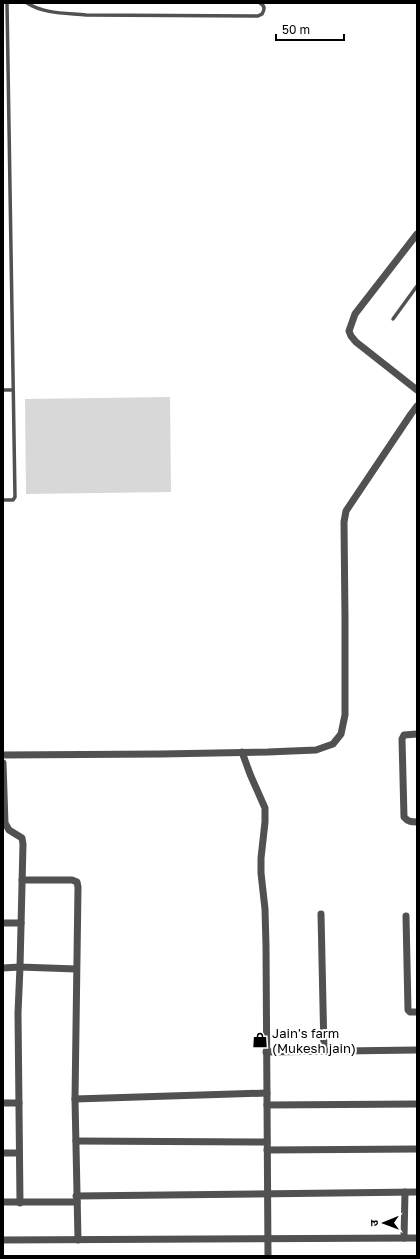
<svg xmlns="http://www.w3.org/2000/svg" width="420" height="1259" viewBox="0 0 420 1259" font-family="'Golos Text','Noto Sans Devanagari',sans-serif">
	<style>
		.green { fill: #d8d8d8 }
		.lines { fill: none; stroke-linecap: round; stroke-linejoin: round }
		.service { stroke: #515151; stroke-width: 3.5 }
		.minor { stroke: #515151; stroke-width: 7 }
		.labels { text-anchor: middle; stroke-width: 4; stroke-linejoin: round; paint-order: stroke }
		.poi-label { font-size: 13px; fill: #000; stroke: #fff; text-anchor: start }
	</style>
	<rect width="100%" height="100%" fill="#fff"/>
	<path class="green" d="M 170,397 L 171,492 L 26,494 L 25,399 Z"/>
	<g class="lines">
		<g class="service">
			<path d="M 27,3 C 44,14 66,13 86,15 L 258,16 L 262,14 C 265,9 265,6 260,3"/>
			<path d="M 393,319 L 417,286"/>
			<path d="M 3,390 L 13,390"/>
			<path d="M 3,500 L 13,500 L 15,497 L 7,3"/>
		</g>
		<g class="minor">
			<path d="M 417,234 L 355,314 L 349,331 L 351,336 L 356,342 L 417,390"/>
			<path d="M 417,734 L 404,735 L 402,739 L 404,817 C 408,822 412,822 417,822"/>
			<path d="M 242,752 L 250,774 L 265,808 L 265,822 L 261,858 L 261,873 L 265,909 L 266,946 L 268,1256"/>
			<path d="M 3,755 L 161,754 L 268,752 L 316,750 L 333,744 L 341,734 L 345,715 L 345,619 L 344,522 L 346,511 L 411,414 L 417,406"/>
			<path d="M 3,763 L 5,823 L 9,830 L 22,838 L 23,844 L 20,967 L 76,969"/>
			<path d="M 22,880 L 72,880 L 77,882 L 78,887 L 75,1099 L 78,1240"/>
			<path d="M 321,914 L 324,1051"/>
			<path d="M 406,916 L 408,1010 L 410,1012 L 417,1012"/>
			<path d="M 3,923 L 21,923"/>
			<path d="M 3,968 L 20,967 L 18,1013 L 20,1203"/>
			<path d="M 266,1052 L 417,1050"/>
			<path d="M 75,1099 L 267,1093"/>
			<path d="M 3,1103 L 19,1103"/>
			<path d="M 267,1105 L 417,1104"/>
			<path d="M 76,1141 L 267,1142"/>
			<path d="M 267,1150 L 417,1149"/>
			<path d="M 3,1153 L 19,1153"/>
			<path d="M 76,1196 L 417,1192"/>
			<path d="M 3,1202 L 77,1202"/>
			<path d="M 404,1238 L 405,1192"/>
			<path d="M 3,1240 L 417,1238"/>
		</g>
	</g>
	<defs>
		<symbol id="shop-bare" viewBox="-9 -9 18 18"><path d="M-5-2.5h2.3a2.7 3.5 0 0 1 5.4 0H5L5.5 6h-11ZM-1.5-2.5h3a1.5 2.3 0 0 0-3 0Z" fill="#000" stroke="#fff" stroke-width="2.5" paint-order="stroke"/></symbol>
	</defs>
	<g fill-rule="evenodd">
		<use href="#shop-bare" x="249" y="1029" width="22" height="22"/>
	</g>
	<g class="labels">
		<g class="poi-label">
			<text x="272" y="1038">Jain's farm<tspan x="272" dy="15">(Mukesh jain)</tspan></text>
		</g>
	</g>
	<rect width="420" height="1259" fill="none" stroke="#000000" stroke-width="8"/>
	<g transform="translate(384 1223) rotate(269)" stroke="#ffffff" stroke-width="3" paint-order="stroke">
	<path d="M0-3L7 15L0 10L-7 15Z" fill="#000000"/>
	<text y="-6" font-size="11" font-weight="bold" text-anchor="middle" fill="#000000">उ</text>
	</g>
	<path d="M276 34v6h68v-6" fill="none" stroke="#000000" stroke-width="2"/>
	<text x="282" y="34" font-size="12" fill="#000000" stroke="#ffffff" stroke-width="3" paint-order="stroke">50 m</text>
</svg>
